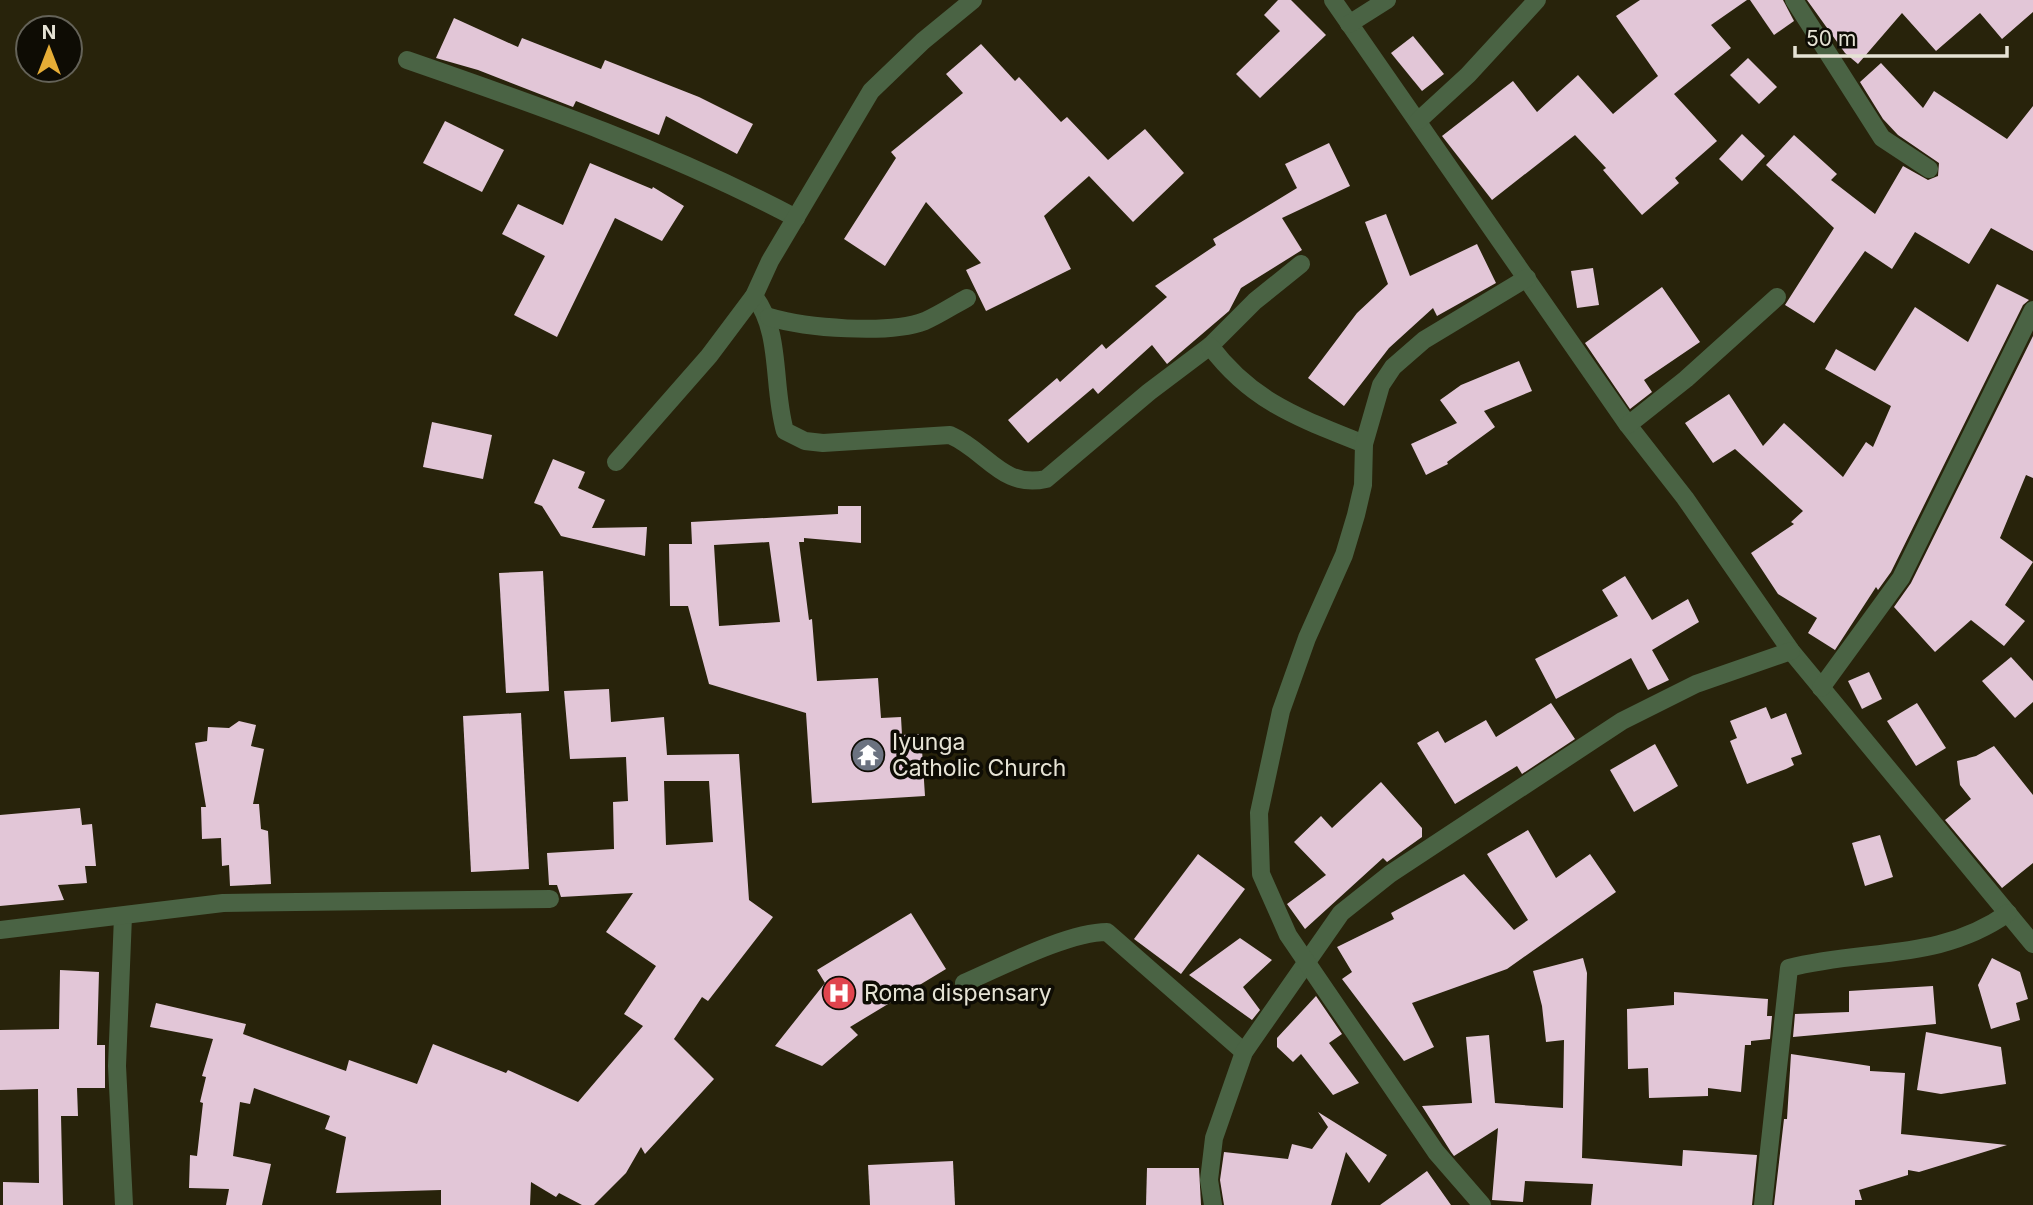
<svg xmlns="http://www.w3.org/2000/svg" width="2033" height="1205" viewBox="0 0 2033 1205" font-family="Inter,sans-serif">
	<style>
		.building { fill: #e2c6d7; fill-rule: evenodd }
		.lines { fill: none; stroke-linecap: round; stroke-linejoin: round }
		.street { stroke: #4a6344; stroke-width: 18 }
		.labels { text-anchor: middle; stroke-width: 7; stroke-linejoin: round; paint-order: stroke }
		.poi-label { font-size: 23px; fill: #e6e3d5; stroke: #0e0c04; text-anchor: start }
	</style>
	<rect width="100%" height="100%" fill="#28230b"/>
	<g class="building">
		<path d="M 1278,0 L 1291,0 L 1326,35 L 1260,98 L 1236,74 L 1280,31 L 1264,15 Z"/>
		<path d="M 1640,0 L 1747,0 L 1711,25 L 1731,48 L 1674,94 L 1717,141 L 1675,178 L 1679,183 L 1642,215 L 1603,170 L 1606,168 L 1575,135 L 1492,200 L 1442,136 L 1513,81 L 1537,112 L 1578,75 L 1613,114 L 1658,76 L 1616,16 Z"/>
		<path d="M 1750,0 L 1783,0 L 1794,21 L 1774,35 Z"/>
		<path d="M 1807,0 L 2033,0 L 2033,12 L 2002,39 L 1980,13 L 1936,51 L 1902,13 L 1858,64 L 1845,53 Z"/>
		<path d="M 454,18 L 518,47 L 522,38 L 601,69 L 605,60 L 699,97 L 753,124 L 737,154 L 666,116 L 659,135 L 576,101 L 573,107 L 478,70 L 436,58 Z"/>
		<path d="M 1413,36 L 1444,74 L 1422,91 L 1391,53 Z"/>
		<path d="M 981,44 L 1015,81 L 1019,77 L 1061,122 L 1067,117 L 1108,160 L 1145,129 L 1184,173 L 1133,222 L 1089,176 L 1044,216 L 1071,269 L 986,311 L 966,270 L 981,263 L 926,202 L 885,266 L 844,239 L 896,158 L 891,152 L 963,93 L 946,74 Z"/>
		<path d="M 1748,58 L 1777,87 L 1759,104 L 1730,75 Z"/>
		<path d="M 1881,63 L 1923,108 L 1934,91 L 2007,139 L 2033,106 L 2033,251 L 1991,228 L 1969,264 L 1915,232 L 1892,269 L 1865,251 L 1814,323 L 1785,305 L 1834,228 L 1766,165 L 1794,135 L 1837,174 L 1831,180 L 1875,214 L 1903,166 L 1928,180 L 1938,176 L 1939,163 L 1898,135 L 1883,119 L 1860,82 Z"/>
		<path d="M 445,121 L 504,150 L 482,192 L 423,163 Z"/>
		<path d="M 1742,134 L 1765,156 L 1742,181 L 1719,159 Z"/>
		<path d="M 1329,143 L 1350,186 L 1282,218 L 1302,250 L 1241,288 L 1229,311 L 1167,364 L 1152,345 L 1098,394 L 1093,388 L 1028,443 L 1008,420 L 1057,378 L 1060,382 L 1102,344 L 1106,349 L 1167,297 L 1155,286 L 1216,245 L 1213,239 L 1297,188 L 1285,164 Z"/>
		<path d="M 590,163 L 652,189 L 653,187 L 684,206 L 662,241 L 615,218 L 557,337 L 514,315 L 545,256 L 502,234 L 518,204 L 563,225 Z"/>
		<path d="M 1386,214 L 1410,276 L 1477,244 L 1496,283 L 1437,316 L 1433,308 L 1389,348 L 1344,406 L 1308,378 L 1357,313 L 1388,284 L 1365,222 Z"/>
		<path d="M 1593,268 L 1599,305 L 1577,308 L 1571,271 Z"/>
		<path d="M 1997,284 L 2029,300 L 2023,305 L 1891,572 L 1878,590 L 1876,587 L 1835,650 L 1808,633 L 1817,618 L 1778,594 L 1751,553 L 1794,524 L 1791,522 L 1803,511 L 1735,449 L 1713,463 L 1685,423 L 1729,394 L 1763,446 L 1784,423 L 1843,477 L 1866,442 L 1873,447 L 1891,406 L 1825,369 L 1836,349 L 1875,371 L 1915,307 L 1968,342 Z"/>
		<path d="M 1662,287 L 1700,342 L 1644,380 L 1652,392 L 1630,409 L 1585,343 Z"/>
		<path d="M 2033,336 L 2033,478 L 2026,475 L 2000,538 L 2033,562 L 2005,605 L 2025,621 L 2004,646 L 1971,620 L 1935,652 L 1894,607 L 1911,583 Z"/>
		<path d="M 1519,361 L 1532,391 L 1484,411 L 1495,427 L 1447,462 L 1448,464 L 1426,475 L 1411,444 L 1457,423 L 1440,400 L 1461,385 Z"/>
		<path d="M 432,422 L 492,435 L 483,479 L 423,467 Z"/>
		<path d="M 553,459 L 585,472 L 578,488 L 605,500 L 592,528 L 647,527 L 645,556 L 561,536 L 542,506 L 534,503 Z"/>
		<path d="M 838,506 L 861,506 L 861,543 L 804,538 L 804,542 L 799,542 L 809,620 L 812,619 L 817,681 L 878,678 L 881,718 L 901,717 L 902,735 L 921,734 L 925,796 L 812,803 L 806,713 L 709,684 L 688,606 L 670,606 L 669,544 L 692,544 L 691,522 L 838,514 ZM 769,542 L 780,622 L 719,626 L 714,545 Z"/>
		<path d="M 543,571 L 549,691 L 506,693 L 499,573 Z"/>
		<path d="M 1625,576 L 1652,620 L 1688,599 L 1699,622 L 1652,650 L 1669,680 L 1648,690 L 1631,658 L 1556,699 L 1535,659 L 1618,616 L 1602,590 Z"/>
		<path d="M 2011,657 L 2033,681 L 2033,702 L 2015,718 L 1982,681 Z"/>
		<path d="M 1869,672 L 1882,699 L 1862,709 L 1848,681 Z"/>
		<path d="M 609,689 L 611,722 L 664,717 L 667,755 L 739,754 L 749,900 L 773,917 L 708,1001 L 702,997 L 674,1039 L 714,1079 L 645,1154 L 641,1147 L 626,1173 L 594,1205 L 582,1205 L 559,1193 L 556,1197 L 531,1182 L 530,1205 L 441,1205 L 441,1190 L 336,1193 L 346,1137 L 325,1129 L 330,1116 L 254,1088 L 250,1104 L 240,1102 L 233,1156 L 271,1164 L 262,1205 L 226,1205 L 229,1189 L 189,1188 L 190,1155 L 197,1156 L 203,1103 L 200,1102 L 206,1077 L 202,1076 L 213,1039 L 150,1027 L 156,1003 L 246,1024 L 243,1034 L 346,1071 L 349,1060 L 417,1084 L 433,1044 L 506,1073 L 508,1070 L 578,1102 L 643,1026 L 624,1014 L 656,966 L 606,932 L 633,893 L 561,897 L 557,885 L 549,885 L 547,853 L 614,849 L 613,802 L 628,801 L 626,757 L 570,759 L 564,691 ZM 664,781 L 709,781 L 713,842 L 666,845 Z"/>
		<path d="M 1551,703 L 1575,739 L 1522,774 L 1517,766 L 1455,804 L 1417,743 L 1438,731 L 1445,743 L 1486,720 L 1496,737 Z"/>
		<path d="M 1917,703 L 1946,748 L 1916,766 L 1887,721 Z"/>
		<path d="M 1766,707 L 1771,719 L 1786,713 L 1802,754 L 1791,758 L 1794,765 L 1786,769 L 1747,784 L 1730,741 L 1737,738 L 1730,721 Z"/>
		<path d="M 521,713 L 529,869 L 471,872 L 463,716 Z"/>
		<path d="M 239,721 L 256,725 L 251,746 L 264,749 L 253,804 L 259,804 L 261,829 L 268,831 L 271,884 L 230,886 L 229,865 L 222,866 L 221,838 L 202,839 L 201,807 L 206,807 L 195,743 L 207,741 L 208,727 L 229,728 Z"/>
		<path d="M 1655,744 L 1678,786 L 1634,812 L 1610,770 Z"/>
		<path d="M 1994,746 L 2033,795 L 2033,863 L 2002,888 L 1945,820 L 1971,799 L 1960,785 L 1957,761 L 1976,756 Z"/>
		<path d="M 1381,782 L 1422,828 L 1422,837 L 1387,862 L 1383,858 L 1305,929 L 1287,904 L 1326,875 L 1294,842 L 1321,816 L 1332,828 Z"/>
		<path d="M 80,808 L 82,825 L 92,824 L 96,866 L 85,866 L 87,883 L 58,885 L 64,900 L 0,906 L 0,815 Z"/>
		<path d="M 1528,830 L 1556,878 L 1590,854 L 1616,892 L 1507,969 L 1412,1003 L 1434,1047 L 1404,1061 L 1342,979 L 1352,972 L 1337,947 L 1394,919 L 1391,913 L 1464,874 L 1514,930 L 1528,920 L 1487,854 Z"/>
		<path d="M 1880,835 L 1893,877 L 1865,886 L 1852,843 Z"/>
		<path d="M 1198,854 L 1245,889 L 1181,974 L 1134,939 Z"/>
		<path d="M 911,913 L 946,969 L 850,1027 L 858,1035 L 822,1066 L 775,1046 L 825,983 L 817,970 Z"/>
		<path d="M 1240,938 L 1272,960 L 1243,987 L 1260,1010 L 1252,1020 L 1189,975 Z"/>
		<path d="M 1583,958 L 1587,973 L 1582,1158 L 1682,1166 L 1683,1150 L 1757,1155 L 1752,1205 L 1591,1205 L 1593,1184 L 1525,1181 L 1523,1202 L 1492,1200 L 1498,1128 L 1454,1156 L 1451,1152 L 1422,1106 L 1472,1103 L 1466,1037 L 1489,1035 L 1495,1103 L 1563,1108 L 1564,1040 L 1546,1042 L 1542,1006 L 1533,971 Z"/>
		<path d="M 1992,958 L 2020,972 L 2028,999 L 2016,1003 L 2020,1020 L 1991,1029 L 1978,985 Z"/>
		<path d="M 60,970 L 99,972 L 97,1045 L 105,1045 L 105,1088 L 77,1088 L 78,1116 L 61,1116 L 63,1205 L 3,1205 L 3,1182 L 39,1183 L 38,1089 L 0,1090 L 0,1030 L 59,1029 Z"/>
		<path d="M 1933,986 L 1936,1024 L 1793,1037 L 1795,1014 L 1849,1012 L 1849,991 Z"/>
		<path d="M 1674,992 L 1768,999 L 1767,1016 L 1772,1016 L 1770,1039 L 1751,1041 L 1751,1045 L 1745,1045 L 1741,1092 L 1708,1088 L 1708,1096 L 1649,1098 L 1648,1068 L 1628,1069 L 1627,1009 L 1674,1005 Z"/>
		<path d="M 1316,996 L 1342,1034 L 1329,1043 L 1359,1083 L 1333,1095 L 1301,1054 L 1293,1062 L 1277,1047 L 1277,1038 Z"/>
		<path d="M 1926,1032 L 2001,1047 L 2006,1084 L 1941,1094 L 1917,1090 Z"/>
		<path d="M 1791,1054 L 1870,1066 L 1870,1071 L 1905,1073 L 1901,1134 L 2007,1145 L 1919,1172 L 1908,1170 L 1908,1175 L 1859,1190 L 1862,1200 L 1855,1200 L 1855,1205 L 1774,1205 L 1784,1119 L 1787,1119 Z"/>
		<path d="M 1318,1112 L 1387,1155 L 1369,1183 L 1346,1152 L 1331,1205 L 1224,1205 L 1220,1180 L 1224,1152 L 1288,1159 L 1292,1144 L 1312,1149 L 1328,1127 Z"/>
		<path d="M 953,1161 L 955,1205 L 870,1205 L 868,1165 Z"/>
		<path d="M 1147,1168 L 1199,1168 L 1201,1205 L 1146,1205 Z"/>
		<path d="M 1427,1171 L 1451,1205 L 1380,1205 L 1408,1185 Z"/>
	</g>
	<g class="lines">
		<g class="street">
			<path d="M 1333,0 L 1628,425 L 1685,498 L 1791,651 L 2033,944"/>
			<path d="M 1794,0 L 1882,138 L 1929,169"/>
			<path d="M 1349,24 L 1387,0"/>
			<path d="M 407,60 C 540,106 671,152 796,218"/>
			<path d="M 1418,121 L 1468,75 L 1537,0"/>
			<path d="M 754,296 C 782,332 772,386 785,431 L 805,441 L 823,443 L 950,435 C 987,451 1002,489 1046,479 L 1149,392 L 1210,346 L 1255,301 L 1301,264"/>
			<path d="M 769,317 C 806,328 888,335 925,321 C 939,315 954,305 967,298"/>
			<path d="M 1210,346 C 1253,403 1300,418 1364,444"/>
			<path d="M 1628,425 L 1686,379 L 1777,297"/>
			<path d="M 616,462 L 709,356 L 754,296 L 770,261 L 871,91 L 923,41 L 973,0"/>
			<path d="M 1821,688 L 1901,578 L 2033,310"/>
			<path d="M 123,916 L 117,1066 L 124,1205"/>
			<path d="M 0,930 L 223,903 L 550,899"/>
			<path d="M 964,983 C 1001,967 1068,932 1107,932 L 1244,1052"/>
			<path d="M 1213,1205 L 1209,1180 L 1214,1138 L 1244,1052 L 1341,913 L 1390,874 L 1622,721 L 1696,684 L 1791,651"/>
			<path d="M 1482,1205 L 1436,1152 L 1288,935 L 1261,874 L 1259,813 L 1281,711 L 1307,638 L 1344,555 L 1356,515 L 1363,485 L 1364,444 L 1381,385 L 1393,367 L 1424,340 L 1527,278"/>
			<path d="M 1763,1205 L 1789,968 C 1865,948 1939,962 2008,913"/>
		</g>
	</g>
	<defs>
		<symbol id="temple-disc" viewBox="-11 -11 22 22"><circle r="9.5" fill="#6b7280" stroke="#0e0c04"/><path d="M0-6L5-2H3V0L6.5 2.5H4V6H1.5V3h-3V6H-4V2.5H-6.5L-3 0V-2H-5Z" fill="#fff"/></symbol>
		<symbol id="hospital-disc" viewBox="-11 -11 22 22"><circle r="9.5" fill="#e0444e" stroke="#0e0c04"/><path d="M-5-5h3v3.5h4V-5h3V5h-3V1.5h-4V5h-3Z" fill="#fff"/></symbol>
	</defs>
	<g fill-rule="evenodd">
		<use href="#temple-disc" x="849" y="736" width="38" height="38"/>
		<use href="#hospital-disc" x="820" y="974" width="38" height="38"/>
	</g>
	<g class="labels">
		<g class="poi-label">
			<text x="892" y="750">Iyunga<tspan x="892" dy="26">Catholic Church</tspan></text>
			<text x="864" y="1001">Roma dispensary</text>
		</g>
	</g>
	<g transform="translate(49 49)"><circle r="33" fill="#0e0c04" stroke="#646258" stroke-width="2"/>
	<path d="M0-5L12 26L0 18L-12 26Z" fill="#e6ad36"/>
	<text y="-10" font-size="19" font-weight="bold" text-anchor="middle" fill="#e6e3d5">N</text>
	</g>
	<path d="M1795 46v10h212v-10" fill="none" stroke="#e6e3d5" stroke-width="3.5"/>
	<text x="1806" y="46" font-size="21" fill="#e6e3d5" stroke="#0e0c04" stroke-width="5" paint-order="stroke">50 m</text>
</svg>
